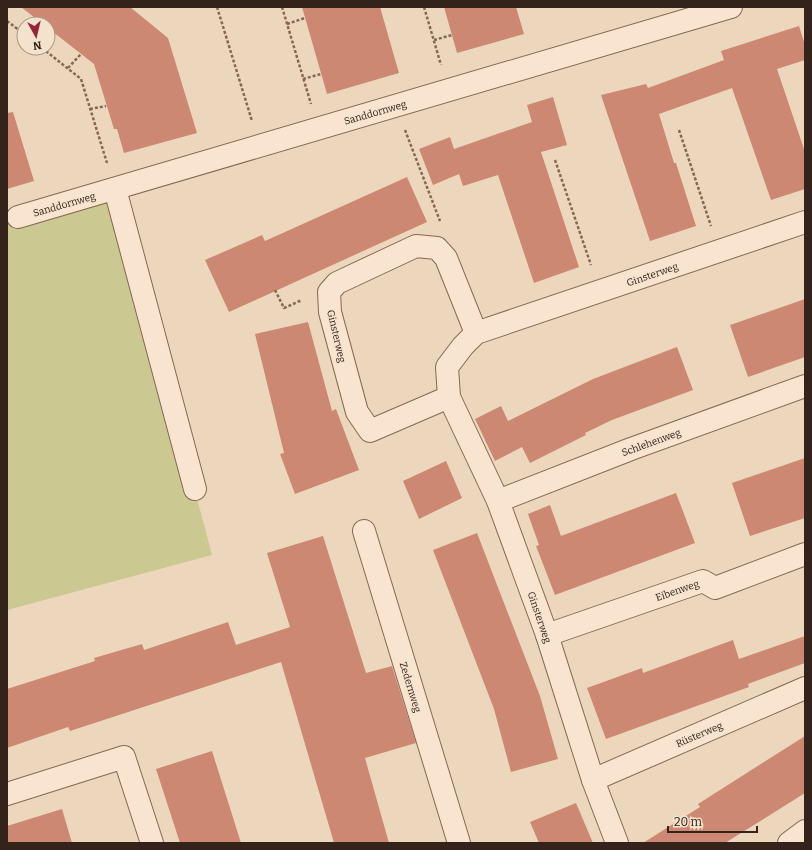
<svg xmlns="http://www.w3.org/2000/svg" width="812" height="850" viewBox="0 0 812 850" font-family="Bitter,serif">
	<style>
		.green { fill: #cbc891 }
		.building { fill: #cc8872 }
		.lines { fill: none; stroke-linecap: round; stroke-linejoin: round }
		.minor-casing { stroke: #856756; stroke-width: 24 }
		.path { stroke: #856756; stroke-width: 2.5; stroke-dasharray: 3 2; stroke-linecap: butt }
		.minor { stroke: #f9e5cf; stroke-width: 22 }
		.labels { text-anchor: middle; stroke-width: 3; stroke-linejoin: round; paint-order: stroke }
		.street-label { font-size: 10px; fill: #34231b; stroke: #f5e2cc }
	</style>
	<rect width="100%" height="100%" fill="#edd7bc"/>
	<path class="green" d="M 115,189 L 212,555 L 7,610 L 7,221 Z"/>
	<g class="building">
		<path d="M 21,7 L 130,7 L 168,38 L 197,133 L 124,153 L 117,129 L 114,129 L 94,64 L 48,28 L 48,24 L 43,24 Z"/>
		<path d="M 302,7 L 380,7 L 399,73 L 327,94 Z"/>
		<path d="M 444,7 L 516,7 L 524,34 L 457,53 Z"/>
		<path d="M 799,26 L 805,45 L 805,60 L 777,69 L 805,152 L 805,189 L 771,200 L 732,88 L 659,114 L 674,163 L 676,163 L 696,226 L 650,241 L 601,95 L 646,84 L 648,88 L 724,60 L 721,51 Z"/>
		<path d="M 553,97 L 567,145 L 541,152 L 579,267 L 534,283 L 498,175 L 463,186 L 459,174 L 433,185 L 419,149 L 450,137 L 454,149 L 532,122 L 527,105 Z"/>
		<path d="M 13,112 L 34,181 L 7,189 L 7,113 Z"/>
		<path d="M 407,177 L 427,222 L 229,312 L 205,260 L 262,235 L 265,241 Z"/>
		<path d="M 805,299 L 805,357 L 748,377 L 730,325 Z"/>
		<path d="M 308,322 L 332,411 L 336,409 L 359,470 L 295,494 L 280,454 L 284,453 L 255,334 Z"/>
		<path d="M 677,347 L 693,390 L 612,420 L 585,433 L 586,435 L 530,463 L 522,447 L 495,461 L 475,419 L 501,406 L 508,421 L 593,379 Z"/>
		<path d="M 805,458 L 805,518 L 750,536 L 732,483 Z"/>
		<path d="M 446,461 L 462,498 L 419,519 L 403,481 Z"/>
		<path d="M 676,493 L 695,543 L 555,595 L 536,546 L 539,545 L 528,514 L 550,505 L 561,536 Z"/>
		<path d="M 477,533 L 540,696 L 558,759 L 511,772 L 494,709 L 433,550 Z"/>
		<path d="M 323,536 L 366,673 L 392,666 L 416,743 L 365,758 L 389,843 L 334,843 L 281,662 L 70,731 L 68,727 L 7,748 L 7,689 L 95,661 L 94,658 L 142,644 L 144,650 L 228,622 L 236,645 L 290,627 L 267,553 Z"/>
		<path d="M 805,636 L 805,663 L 748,684 L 749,687 L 606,739 L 587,688 L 642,668 L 643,673 L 733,640 L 739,659 Z"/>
		<path d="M 805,736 L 805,793 L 725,843 L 643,843 L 700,807 L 698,804 Z"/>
		<path d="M 212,751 L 241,843 L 180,843 L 156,769 Z"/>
		<path d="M 576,803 L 593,843 L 539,843 L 530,822 Z"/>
		<path d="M 62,809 L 72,843 L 7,843 L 7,826 Z"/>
	</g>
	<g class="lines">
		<defs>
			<g id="minor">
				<path d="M 115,189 L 195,489"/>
				<path d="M 18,217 L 731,7"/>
				<path d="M 449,397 L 370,431 L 357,412 L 330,312 L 329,292 L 337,283 L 416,246 L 437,248 L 446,258 L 476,333"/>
				<path d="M 498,501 L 631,449 L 805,386"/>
				<path d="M 364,531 L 459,843"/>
				<path d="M 547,635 L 703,581 L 715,588 L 805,554"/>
				<path d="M 593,780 L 805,688"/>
				<path d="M 7,794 L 124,757 L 152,843"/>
				<path d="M 617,843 L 593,780 L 547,635 L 498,501 L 449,397 L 447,367 L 463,346 L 476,333 L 805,222"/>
				<path d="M 789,843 L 805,831"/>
			</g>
		</defs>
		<use href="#minor" class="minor-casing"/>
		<g class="path">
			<path d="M 217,7 L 252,121"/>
			<path d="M 282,7 L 311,104"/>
			<path d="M 424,7 L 441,65"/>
			<path d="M 7,21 L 24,34"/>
			<path d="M 287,24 L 305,18"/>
			<path d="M 434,40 L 452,35"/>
			<path d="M 42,48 L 81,79 L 107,163"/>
			<path d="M 68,68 L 81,54"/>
			<path d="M 303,79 L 321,74"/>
			<path d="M 90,109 L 106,106"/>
			<path d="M 405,130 L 440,221"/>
			<path d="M 679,130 L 711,226"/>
			<path d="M 555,160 L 591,265"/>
			<path d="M 275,290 L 284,308 L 302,300"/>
		</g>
		<use href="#minor" class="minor"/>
	</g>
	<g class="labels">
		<g class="street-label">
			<text transform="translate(375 112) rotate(-16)" y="4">Sanddornweg</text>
			<text transform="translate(64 204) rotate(-16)" y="4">Sanddornweg</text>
			<text transform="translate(652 274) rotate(-19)" y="4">Ginsterweg</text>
			<text transform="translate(337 336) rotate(77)" y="4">Ginsterweg</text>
			<text transform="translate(651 442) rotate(-20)" y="4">Schlehenweg</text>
			<text transform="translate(677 590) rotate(-19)" y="4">Eibenweg</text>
			<text transform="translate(540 617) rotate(71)" y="4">Ginsterweg</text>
			<text transform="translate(411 687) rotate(73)" y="4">Zedernweg</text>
			<text transform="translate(699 734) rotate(-23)" y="4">Rüsterweg</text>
		</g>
	</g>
	<rect width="812" height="850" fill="none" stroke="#34231b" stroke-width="16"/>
	<g transform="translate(36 36) rotate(172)"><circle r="19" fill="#f5e2cc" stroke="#a89685"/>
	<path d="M0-3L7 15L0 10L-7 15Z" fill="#942639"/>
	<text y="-6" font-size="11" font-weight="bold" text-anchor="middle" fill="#34231b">N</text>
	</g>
	<path d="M668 826v6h89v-6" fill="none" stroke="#34231b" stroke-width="2"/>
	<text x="674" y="826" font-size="12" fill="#34231b" stroke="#f5e2cc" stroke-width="3" paint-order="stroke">20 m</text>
</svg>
